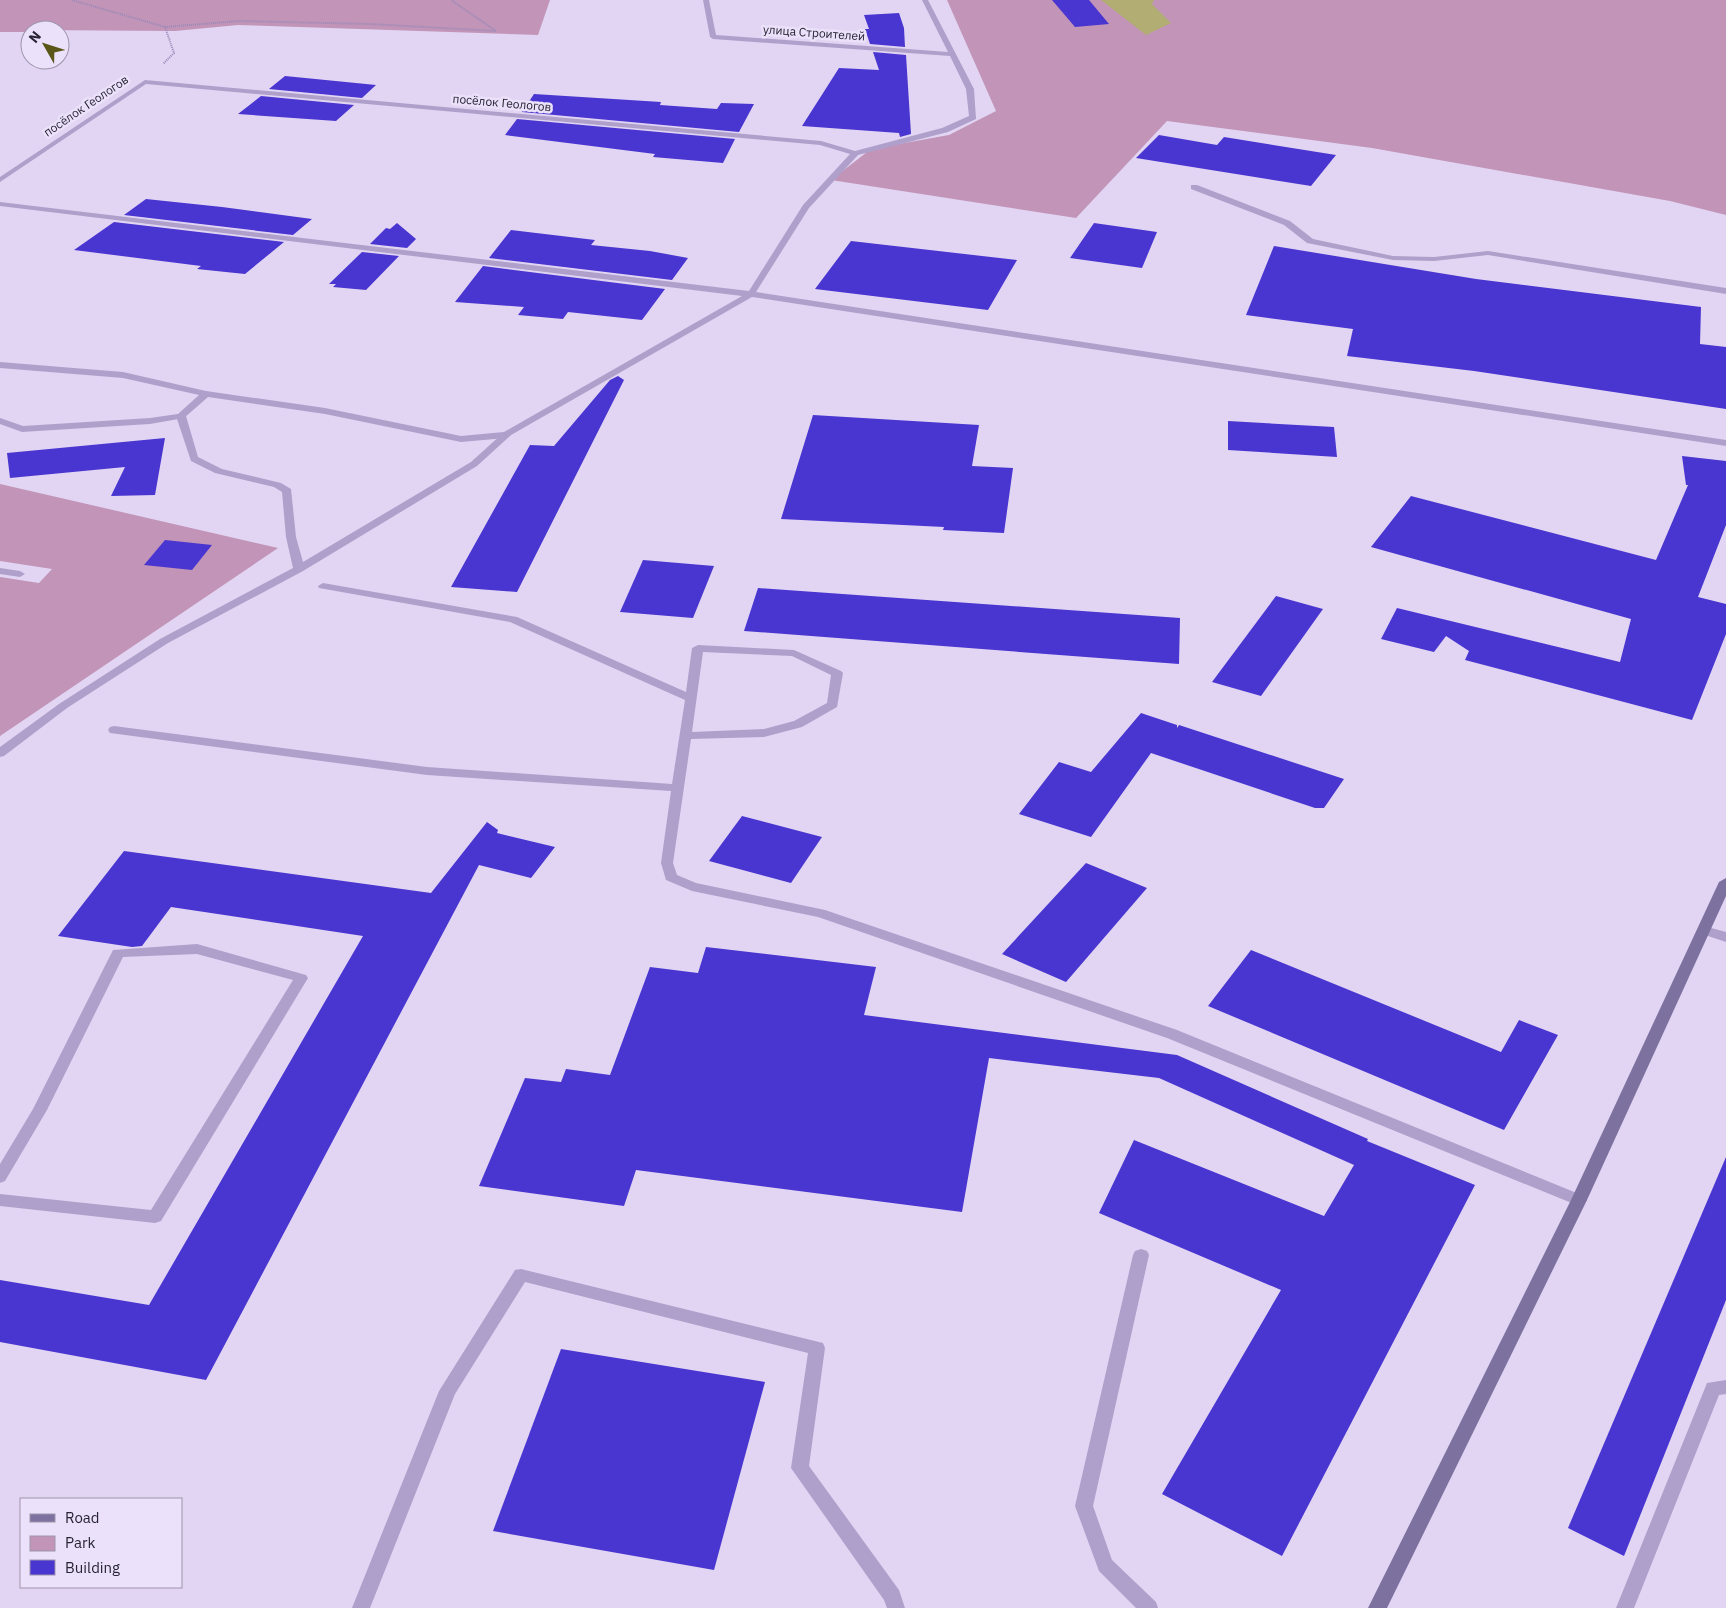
<svg xmlns="http://www.w3.org/2000/svg" width="1726" height="1608" viewBox="0 0 1726 1608" font-family="'IBM Plex Sans',sans-serif">
	<style>
		.green { fill: #c294b8 }
		.water { fill: #b2ad72 }
		.building { fill: #4935d0 }
		.lines { fill: none; stroke-linecap: round; stroke-linejoin: round }
		.path { stroke: #998ab7; stroke-width: 2; stroke-dasharray: 1 1; stroke-linecap: butt }
		.lane { fill: #afa0cb; fill-rule: evenodd }
		.street { fill: #afa0cb; fill-rule: evenodd }
		.secondary { fill: #7d729f; fill-rule: evenodd }
		.labels { text-anchor: middle; stroke-width: 5; stroke-linejoin: round; paint-order: stroke }
		.far-street-label { font-size: 12px; fill: #272434; stroke: #ece1fa }
	</style>
	<rect width="100%" height="100%" fill="#e1d5f3"/>
	<g class="green">
		<path d="M 0,0 L 550,0 L 538,35 L 238,25 L 175,31 L 30,30 L 30,32 L 0,32 Z"/>
		<path d="M 947,0 L 1726,0 L 1726,215 L 1670,201 L 1372,148 L 1167,121 L 1076,218 L 831,180 L 871,149 L 949,135 L 996,111 Z"/>
		<path d="M 0,484 L 278,548 L 0,736 L 0,577 L 39,583 L 52,569 L 0,561 Z"/>
	</g>
	<path class="water" d="M 1101,0 L 1154,0 L 1152,4 L 1171,23 L 1146,35 Z"/>
	<g class="building">
		<path d="M 1052,0 L 1089,0 L 1109,24 L 1075,27 Z"/>
		<path d="M 899,13 L 904,28 L 905,47 L 870,44 L 865,29 L 869,29 L 864,15 Z"/>
		<path d="M 873,52 L 906,55 L 911,134 L 900,137 L 899,133 L 802,126 L 839,68 L 879,70 Z"/>
		<path d="M 285,76 L 376,85 L 362,98 L 269,89 Z"/>
		<path d="M 534,94 L 661,102 L 660,105 L 717,109 L 721,103 L 754,104 L 739,132 L 522,112 Z"/>
		<path d="M 261,96 L 354,105 L 336,121 L 238,114 Z"/>
		<path d="M 517,119 L 735,139 L 723,163 L 653,157 L 655,154 L 505,135 Z"/>
		<path d="M 1159,135 L 1217,145 L 1224,137 L 1336,155 L 1311,186 L 1136,158 Z"/>
		<path d="M 146,199 L 222,207 L 312,219 L 293,235 L 124,215 Z"/>
		<path d="M 114,222 L 284,242 L 245,274 L 197,269 L 201,266 L 74,250 Z"/>
		<path d="M 397,223 L 416,239 L 407,248 L 370,244 L 386,228 L 390,229 Z"/>
		<path d="M 1094,223 L 1157,232 L 1142,268 L 1070,258 Z"/>
		<path d="M 511,230 L 595,240 L 591,245 L 650,251 L 688,258 L 672,280 L 489,258 Z"/>
		<path d="M 851,241 L 1017,260 L 988,310 L 815,289 Z"/>
		<path d="M 1274,246 L 1476,279 L 1701,307 L 1700,344 L 1726,347 L 1726,409 L 1474,371 L 1347,356 L 1353,329 L 1246,315 Z"/>
		<path d="M 362,252 L 399,256 L 366,290 L 333,287 L 336,284 L 329,284 Z"/>
		<path d="M 483,266 L 665,289 L 642,320 L 568,312 L 563,319 L 518,315 L 524,307 L 455,302 Z"/>
		<path d="M 618,376 L 624,380 L 517,592 L 451,587 L 530,445 L 554,446 L 610,380 Z"/>
		<path d="M 813,415 L 979,425 L 972,466 L 1013,468 L 1004,533 L 943,530 L 944,527 L 781,519 Z"/>
		<path d="M 1228,421 L 1334,427 L 1337,457 L 1228,450 Z"/>
		<path d="M 165,438 L 155,495 L 111,496 L 125,467 L 10,478 L 7,453 Z"/>
		<path d="M 1682,456 L 1726,461 L 1726,525 L 1698,597 L 1726,604 L 1726,634 L 1692,720 L 1465,660 L 1469,651 L 1446,636 L 1434,652 L 1381,639 L 1397,608 L 1620,662 L 1631,619 L 1371,547 L 1411,496 L 1656,560 L 1688,485 L 1686,485 Z"/>
		<path d="M 165,540 L 212,545 L 192,570 L 144,565 Z"/>
		<path d="M 643,560 L 714,566 L 693,618 L 620,612 Z"/>
		<path d="M 758,588 L 1180,618 L 1179,664 L 744,631 Z"/>
		<path d="M 1276,596 L 1323,609 L 1261,696 L 1212,682 Z"/>
		<path d="M 1141,713 L 1177,725 L 1177,728 L 1179,725 L 1344,779 L 1324,808 L 1315,808 L 1151,753 L 1091,837 L 1019,814 L 1059,762 L 1091,772 Z"/>
		<path d="M 742,816 L 822,837 L 791,883 L 709,861 Z"/>
		<path d="M 487,822 L 498,830 L 497,833 L 555,847 L 531,878 L 479,865 L 206,1380 L 0,1342 L 0,1280 L 149,1305 L 363,936 L 171,907 L 142,946 L 132,947 L 58,936 L 124,851 L 431,893 Z"/>
		<path d="M 1086,863 L 1147,888 L 1066,982 L 1002,954 Z"/>
		<path d="M 706,947 L 876,967 L 864,1015 L 1177,1055 L 1368,1139 L 1367,1141 L 1475,1185 L 1282,1556 L 1162,1494 L 1281,1290 L 1099,1213 L 1134,1140 L 1324,1216 L 1354,1165 L 1159,1078 L 989,1058 L 962,1212 L 636,1170 L 624,1206 L 479,1186 L 525,1078 L 561,1082 L 566,1069 L 610,1075 L 650,967 L 698,973 Z"/>
		<path d="M 1251,950 L 1501,1052 L 1519,1020 L 1558,1035 L 1504,1130 L 1208,1006 Z"/>
		<path d="M 1726,1157 L 1726,1300 L 1624,1556 L 1568,1528 Z"/>
		<path d="M 561,1349 L 765,1382 L 714,1570 L 493,1531 Z"/>
	</g>
	<g class="lines">
		<g class="path">
			<path d="M 72,0 L 165,27 L 174,53 L 163,64"/>
			<path d="M 165,27 L 239,21 L 370,24 L 496,31 L 451,0"/>
		</g>
		<g class="lane">
			<path d="M 1191,185 L 1197,185 L 1290,221 L 1313,239 L 1393,256 L 1434,257 L 1488,251 L 1726,288 L 1726,294 L 1488,255 L 1434,261 L 1393,260 L 1307,243 L 1284,225 L 1191,189 Z"/>
			<path d="M 181,413 L 186,416 L 198,457 L 222,469 L 281,483 L 291,489 L 296,537 L 303,562 L 471,462 L 503,433 L 509,433 L 511,435 L 477,466 L 303,571 L 168,643 L 67,708 L 4,756 L 0,757 L 0,747 L 59,704 L 160,639 L 293,568 L 286,537 L 282,492 L 274,487 L 215,473 L 191,461 L 176,416 Z"/>
			<path d="M 0,568 L 20,571 L 25,574 L 20,577 L 0,574 Z"/>
			<path d="M 323,583 L 517,617 L 686,692 L 692,648 L 698,645 L 794,650 L 841,671 L 843,673 L 837,707 L 802,727 L 764,737 L 691,739 L 673,863 L 677,875 L 696,883 L 825,910 L 1177,1030 L 1584,1196 L 1587,1200 L 1584,1204 L 1579,1206 L 1574,1204 L 1167,1038 L 818,917 L 692,891 L 666,880 L 661,863 L 671,791 L 427,775 L 110,733 L 108,730 L 110,727 L 114,726 L 427,767 L 672,784 L 685,700 L 510,622 L 319,588 L 318,586 ZM 703,652 L 792,656 L 831,675 L 827,703 L 794,721 L 764,729 L 692,732 Z"/>
			<path d="M 1704,926 L 1726,932 L 1726,942 L 1699,933 L 1697,930 Z"/>
			<path d="M 197,944 L 306,975 L 308,978 L 161,1221 L 155,1223 L 0,1206 L 0,1194 L 151,1210 L 293,980 L 197,954 L 123,957 L 47,1110 L 5,1181 L 0,1183 L 0,1164 L 33,1109 L 113,950 Z"/>
			<path d="M 1141,1249 L 1147,1251 L 1149,1255 L 1093,1506 L 1112,1560 L 1156,1602 L 1158,1608 L 1136,1608 L 1099,1571 L 1075,1506 L 1133,1255 L 1135,1251 Z"/>
			<path d="M 521,1269 L 823,1343 L 825,1348 L 809,1466 L 899,1590 L 905,1608 L 887,1608 L 884,1600 L 791,1468 L 808,1353 L 525,1282 L 455,1394 L 370,1608 L 352,1608 L 439,1391 L 515,1270 Z"/>
			<path d="M 1726,1380 L 1726,1394 L 1719,1395 L 1634,1608 L 1616,1608 L 1705,1388 L 1707,1383 Z"/>
		</g>
		<path class="street" d="M 703,0 L 709,0 L 716,35 L 948,52 L 922,0 L 928,0 L 974,89 L 976,119 L 948,132 L 858,155 L 809,208 L 756,292 L 1726,440 L 1726,446 L 752,297 L 506,438 L 461,442 L 325,414 L 208,397 L 184,418 L 150,424 L 22,432 L 0,424 L 0,418 L 23,426 L 150,418 L 178,414 L 199,395 L 123,378 L 0,368 L 0,362 L 123,372 L 206,391 L 325,408 L 461,436 L 504,432 L 742,296 L 0,206 L 0,202 L 749,291 L 803,205 L 850,154 L 820,145 L 146,84 L 0,182 L 0,177 L 145,80 L 821,141 L 855,151 L 942,128 L 969,116 L 966,89 L 950,56 L 713,39 L 710,37 Z"/>
		<path class="secondary" d="M 1726,878 L 1726,896 L 1587,1200 L 1387,1608 L 1368,1608 L 1571,1200 L 1719,882 Z"/>
	</g>
	<g class="labels">
		<g class="far-street-label">
			<text transform="translate(814 33) rotate(4)" y="4">улица Строителей</text>
			<text transform="translate(502 103) rotate(5)" y="4">посёлок Геологов</text>
			<text transform="translate(86 106) rotate(-34)" y="4">посёлок Геологов</text>
		</g>
	</g>
	<rect x="20" y="1498" width="162" height="90" fill="#ece1fa" stroke="#9d95ab"/>
	<rect x="30" y="1514" width="25" height="8" fill="#7d729f" stroke="#9d95ab"/>
	<text x="65" y="1523" font-size="15" fill="#272434">Road</text>
	<rect x="30" y="1536" width="25" height="15" fill="#c294b8" stroke="#9d95ab"/>
	<text x="65" y="1548" font-size="15" fill="#272434">Park</text>
	<rect x="30" y="1560" width="25" height="15" fill="#4935d0" stroke="#9d95ab"/>
	<text x="65" y="1573" font-size="15" fill="#272434">Building</text>
	<g transform="translate(45 45) rotate(309)"><circle r="24" fill="#ece1fa" stroke="#9d95ab"/>
	<path d="M0-4L9 19L0 12L-9 19Z" fill="#595617"/>
	<text y="-8" font-size="14" font-weight="bold" text-anchor="middle" fill="#272434">N</text>
	</g>
</svg>
